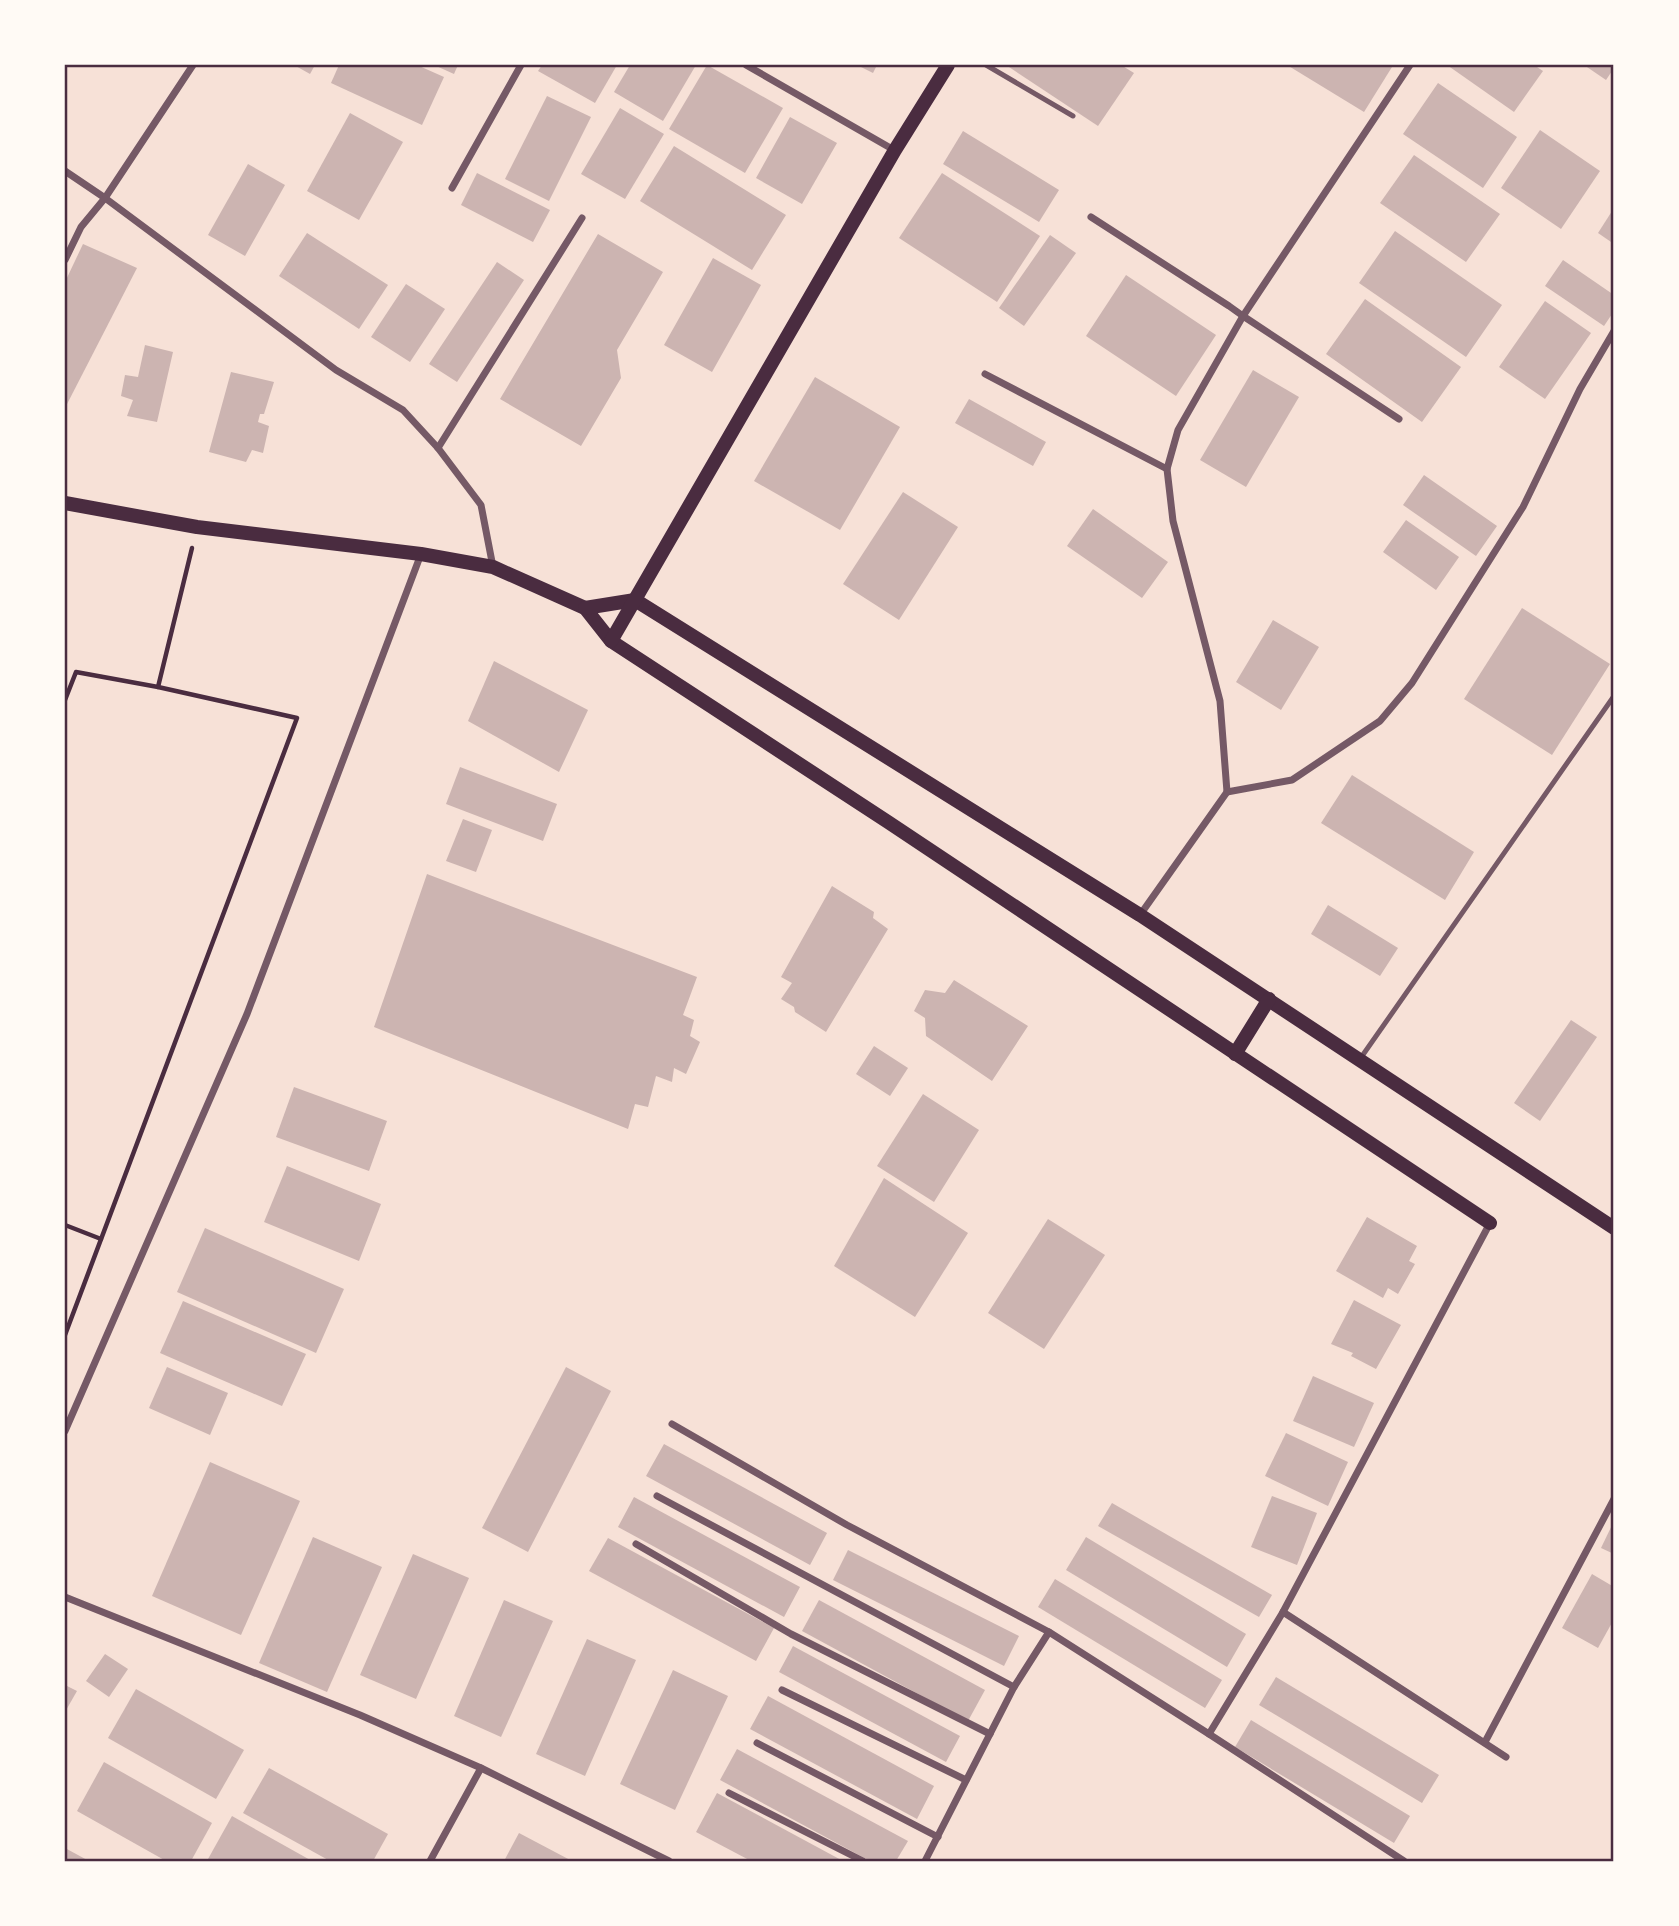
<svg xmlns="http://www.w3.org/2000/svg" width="1679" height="1926" viewBox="0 0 1679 1926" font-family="'Fira Sans Condensed',sans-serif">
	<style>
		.building { fill: #ccb4b1 }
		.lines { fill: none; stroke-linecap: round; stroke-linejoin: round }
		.path { stroke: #4a2c40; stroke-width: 4.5 }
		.service { stroke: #755966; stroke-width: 5 }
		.minor { stroke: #755966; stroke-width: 7 }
		.secondary { stroke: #4a2c40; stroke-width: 14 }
		.neatline { fill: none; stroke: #4a2c40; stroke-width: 2.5 }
	</style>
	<rect width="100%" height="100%" fill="#f7e1d7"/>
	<g class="building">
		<path d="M 294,65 L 315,65 L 310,74 Z"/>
		<path d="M 339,65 L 417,65 L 444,77 L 422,125 L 331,83 Z"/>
		<path d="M 434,65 L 458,65 L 454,74 Z"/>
		<path d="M 542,65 L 617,65 L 595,103 L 538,71 Z"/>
		<path d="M 630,65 L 696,65 L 663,121 L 614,92 Z"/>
		<path d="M 707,65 L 783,108 L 745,173 L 669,129 Z"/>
		<path d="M 857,65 L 877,65 L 873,73 Z"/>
		<path d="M 1006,65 L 1121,65 L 1134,73 L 1098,126 Z"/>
		<path d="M 1287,65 L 1389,65 L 1392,67 L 1364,112 Z"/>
		<path d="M 1447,65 L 1534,65 L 1543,71 L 1514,112 Z"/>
		<path d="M 1584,65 L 1614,65 L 1614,68 L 1606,80 Z"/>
		<path d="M 1438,83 L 1517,137 L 1483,188 L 1403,134 Z"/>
		<path d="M 547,96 L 591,117 L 549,201 L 505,179 Z"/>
		<path d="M 620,108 L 664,134 L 625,199 L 581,174 Z"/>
		<path d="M 350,113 L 403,142 L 359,220 L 307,191 Z"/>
		<path d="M 790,117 L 837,143 L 802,204 L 756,178 Z"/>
		<path d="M 1540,130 L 1600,171 L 1561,229 L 1501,188 Z"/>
		<path d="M 963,131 L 1059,190 L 1039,222 L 943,164 Z"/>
		<path d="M 674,146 L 786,215 L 752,270 L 640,201 Z"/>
		<path d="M 1414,155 L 1500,214 L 1466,262 L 1380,203 Z"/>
		<path d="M 248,164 L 285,185 L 245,256 L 208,235 Z"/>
		<path d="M 477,173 L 550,210 L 533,242 L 461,205 Z"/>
		<path d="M 942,173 L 1040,236 L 997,302 L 899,238 Z"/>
		<path d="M 1614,208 L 1614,244 L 1598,233 Z"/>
		<path d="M 1395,231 L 1502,305 L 1466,357 L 1359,283 Z"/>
		<path d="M 307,233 L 388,285 L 359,329 L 279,276 Z"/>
		<path d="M 598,234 L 663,272 L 617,350 L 621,378 L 581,446 L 500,399 Z"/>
		<path d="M 1050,235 L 1076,253 L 1024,326 L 999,308 Z"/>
		<path d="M 83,244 L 137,268 L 65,408 L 65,282 Z"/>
		<path d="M 713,258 L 761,285 L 712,372 L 664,345 Z"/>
		<path d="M 1563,260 L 1614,295 L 1614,311 L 1604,326 L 1545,286 Z"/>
		<path d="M 497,262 L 524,280 L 457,382 L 429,364 Z"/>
		<path d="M 1126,275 L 1216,335 L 1176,396 L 1086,336 Z"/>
		<path d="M 406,284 L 445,309 L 410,362 L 371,337 Z"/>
		<path d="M 1365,299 L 1461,367 L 1422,422 L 1326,354 Z"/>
		<path d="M 1545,301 L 1591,333 L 1545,399 L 1499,367 Z"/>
		<path d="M 145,345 L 173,352 L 157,422 L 127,416 L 133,400 L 121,396 L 125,375 L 138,377 Z"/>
		<path d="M 1253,370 L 1299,397 L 1246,487 L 1200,460 Z"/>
		<path d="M 231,372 L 274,382 L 264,414 L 260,414 L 258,422 L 269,426 L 263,453 L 252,450 L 246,462 L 209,452 Z"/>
		<path d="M 815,377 L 900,427 L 840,530 L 754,481 Z"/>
		<path d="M 969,399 L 1046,442 L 1033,466 L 955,423 Z"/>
		<path d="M 1424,475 L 1497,526 L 1476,556 L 1403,505 Z"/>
		<path d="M 903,492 L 958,527 L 899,620 L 843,584 Z"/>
		<path d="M 1093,509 L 1168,562 L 1142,598 L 1067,546 Z"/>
		<path d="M 1406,520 L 1459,557 L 1436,590 L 1383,552 Z"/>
		<path d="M 1522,608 L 1610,664 L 1552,755 L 1464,699 Z"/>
		<path d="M 1273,620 L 1319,647 L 1281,710 L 1236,682 Z"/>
		<path d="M 494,661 L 588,710 L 559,772 L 468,721 Z"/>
		<path d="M 460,767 L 557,804 L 543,841 L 446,804 Z"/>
		<path d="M 1352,775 L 1474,852 L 1445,900 L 1321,823 Z"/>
		<path d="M 463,819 L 492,830 L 476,872 L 446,861 Z"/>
		<path d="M 427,874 L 697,977 L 683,1015 L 694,1020 L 690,1036 L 700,1042 L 686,1074 L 674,1068 L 672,1082 L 656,1076 L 648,1107 L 635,1104 L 628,1129 L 374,1027 Z"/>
		<path d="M 832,886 L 874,912 L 873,918 L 888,929 L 826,1032 L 795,1012 L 794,1007 L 781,999 L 792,983 L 781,977 Z"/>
		<path d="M 1328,905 L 1398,948 L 1380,976 L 1311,934 Z"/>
		<path d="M 954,980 L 1028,1026 L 992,1081 L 926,1036 L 925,1018 L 914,1011 L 925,990 L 945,993 Z"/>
		<path d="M 1571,1020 L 1597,1037 L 1540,1121 L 1514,1103 Z"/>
		<path d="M 874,1046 L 908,1068 L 890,1096 L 856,1074 Z"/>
		<path d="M 294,1087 L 387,1121 L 369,1171 L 276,1137 Z"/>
		<path d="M 923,1094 L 979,1130 L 934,1202 L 877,1166 Z"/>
		<path d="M 287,1166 L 381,1204 L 359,1261 L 264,1222 Z"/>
		<path d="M 884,1178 L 968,1233 L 915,1317 L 834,1266 Z"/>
		<path d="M 1367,1217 L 1417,1246 L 1409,1261 L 1415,1264 L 1398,1294 L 1388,1288 L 1383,1298 L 1336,1271 Z"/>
		<path d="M 1048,1219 L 1105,1255 L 1044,1349 L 988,1313 Z"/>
		<path d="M 205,1228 L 344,1289 L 316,1353 L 177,1292 Z"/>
		<path d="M 1354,1300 L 1401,1325 L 1376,1369 L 1351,1356 L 1353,1353 L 1331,1344 Z"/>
		<path d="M 183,1301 L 306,1354 L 282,1406 L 160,1353 Z"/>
		<path d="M 167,1367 L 228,1393 L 210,1435 L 149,1408 Z"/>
		<path d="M 566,1367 L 611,1391 L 528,1552 L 482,1528 Z"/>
		<path d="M 1313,1376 L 1374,1403 L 1354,1447 L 1293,1421 Z"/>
		<path d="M 1286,1433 L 1348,1462 L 1328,1506 L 1265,1476 Z"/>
		<path d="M 664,1444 L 827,1533 L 810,1565 L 646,1476 Z"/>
		<path d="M 210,1462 L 300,1501 L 241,1635 L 152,1596 Z"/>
		<path d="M 1272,1496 L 1317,1513 L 1297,1565 L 1251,1547 Z"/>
		<path d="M 634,1497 L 800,1587 L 784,1617 L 618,1527 Z"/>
		<path d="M 1112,1503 L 1272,1595 L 1259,1617 L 1098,1526 Z"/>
		<path d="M 1614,1521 L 1614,1554 L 1601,1548 Z"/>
		<path d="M 313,1537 L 382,1567 L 327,1692 L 259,1663 Z"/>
		<path d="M 1086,1537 L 1246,1634 L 1227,1667 L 1066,1570 Z"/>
		<path d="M 608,1538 L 774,1628 L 756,1661 L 589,1571 Z"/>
		<path d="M 848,1550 L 1019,1636 L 1004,1666 L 833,1580 Z"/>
		<path d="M 413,1554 L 469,1578 L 416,1699 L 360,1675 Z"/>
		<path d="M 1592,1574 L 1614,1587 L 1614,1619 L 1598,1648 L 1562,1628 Z"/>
		<path d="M 1055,1579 L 1222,1680 L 1205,1708 L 1038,1607 Z"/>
		<path d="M 504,1600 L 553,1621 L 501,1737 L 454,1716 Z"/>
		<path d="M 819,1600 L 985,1690 L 968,1721 L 802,1631 Z"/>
		<path d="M 587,1639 L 636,1660 L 585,1776 L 536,1754 Z"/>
		<path d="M 793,1646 L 960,1736 L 946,1762 L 779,1672 Z"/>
		<path d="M 105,1654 L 128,1669 L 109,1697 L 86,1681 Z"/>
		<path d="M 673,1670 L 728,1696 L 675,1810 L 620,1784 Z"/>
		<path d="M 1276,1677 L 1439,1775 L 1422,1803 L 1259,1705 Z"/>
		<path d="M 65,1685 L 77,1691 L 65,1712 Z"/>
		<path d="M 136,1689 L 244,1750 L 216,1799 L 108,1738 Z"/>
		<path d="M 768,1696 L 934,1786 L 917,1819 L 750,1729 Z"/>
		<path d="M 1251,1720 L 1410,1816 L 1394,1843 L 1235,1747 Z"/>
		<path d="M 737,1749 L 908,1841 L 896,1861 L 870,1861 L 720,1780 Z"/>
		<path d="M 104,1762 L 212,1823 L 191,1861 L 166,1861 L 77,1811 Z"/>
		<path d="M 269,1768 L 388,1834 L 373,1861 L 330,1861 L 243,1813 Z"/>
		<path d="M 717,1793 L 843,1861 L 751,1861 L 696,1832 Z"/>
		<path d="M 232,1816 L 312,1861 L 213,1861 L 208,1859 Z"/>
		<path d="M 519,1833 L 572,1861 L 504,1861 Z"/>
		<path d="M 65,1848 L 89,1861 L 65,1861 Z"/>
	</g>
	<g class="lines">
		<g class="path">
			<path d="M 158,687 L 192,548"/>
			<path d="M 65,700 L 76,672 L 158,687 L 297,718 L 65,1335"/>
			<path d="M 65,1225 L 101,1239"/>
		</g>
		<g class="service">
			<path d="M 986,65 L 1073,116"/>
			<path d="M 1360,1059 L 1614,696"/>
		</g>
		<g class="minor">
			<path d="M 746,65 L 894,150"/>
			<path d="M 65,171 L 105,198 L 336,370 L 403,410 L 438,448 L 481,505 L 493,567"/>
			<path d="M 452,188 L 521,65"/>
			<path d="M 1091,217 L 1229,306 L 1243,316 L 1399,419"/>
			<path d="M 65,260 L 81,227 L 105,198 L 193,65"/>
			<path d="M 985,374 L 1167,469"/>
			<path d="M 438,448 L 582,218"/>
			<path d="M 1227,792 L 1292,780 L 1380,721 L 1412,683 L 1523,507 L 1580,389 L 1614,331"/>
			<path d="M 1140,915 L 1227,792 L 1220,701 L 1173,521 L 1167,469 L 1178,430 L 1243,316 L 1410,65"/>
			<path d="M 672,1424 L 847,1525 L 1049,1632"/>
			<path d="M 65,1431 L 247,1014 L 421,554"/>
			<path d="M 657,1496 L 1014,1687"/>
			<path d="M 636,1544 L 791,1634 L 990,1734"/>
			<path d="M 65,1597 L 360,1715 L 481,1768 L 669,1861"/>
			<path d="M 1283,1612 L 1506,1757"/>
			<path d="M 782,1690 L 966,1780"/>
			<path d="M 1209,1734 L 1283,1612 L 1490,1223"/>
			<path d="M 1485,1742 L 1614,1499"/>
			<path d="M 757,1743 L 938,1837"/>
			<path d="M 729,1793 L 863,1861"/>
			<path d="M 430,1861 L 481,1768"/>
			<path d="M 925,1861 L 1014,1687 L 1049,1632 L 1209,1734 L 1404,1861"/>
		</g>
		<g class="secondary">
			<path d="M 65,503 L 197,527 L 421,554 L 493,567 L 585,608 L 611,641 L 888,822 L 1490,1223"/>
			<path d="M 585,608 L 635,600 L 1140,915 L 1614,1228"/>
			<path d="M 611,641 L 895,150 L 948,65"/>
			<path d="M 1235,1054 L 1269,999"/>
		</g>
	</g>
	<rect width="1679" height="1926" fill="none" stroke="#fffaf5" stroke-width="133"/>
	<rect x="66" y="66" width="1546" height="1794" class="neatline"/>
</svg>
